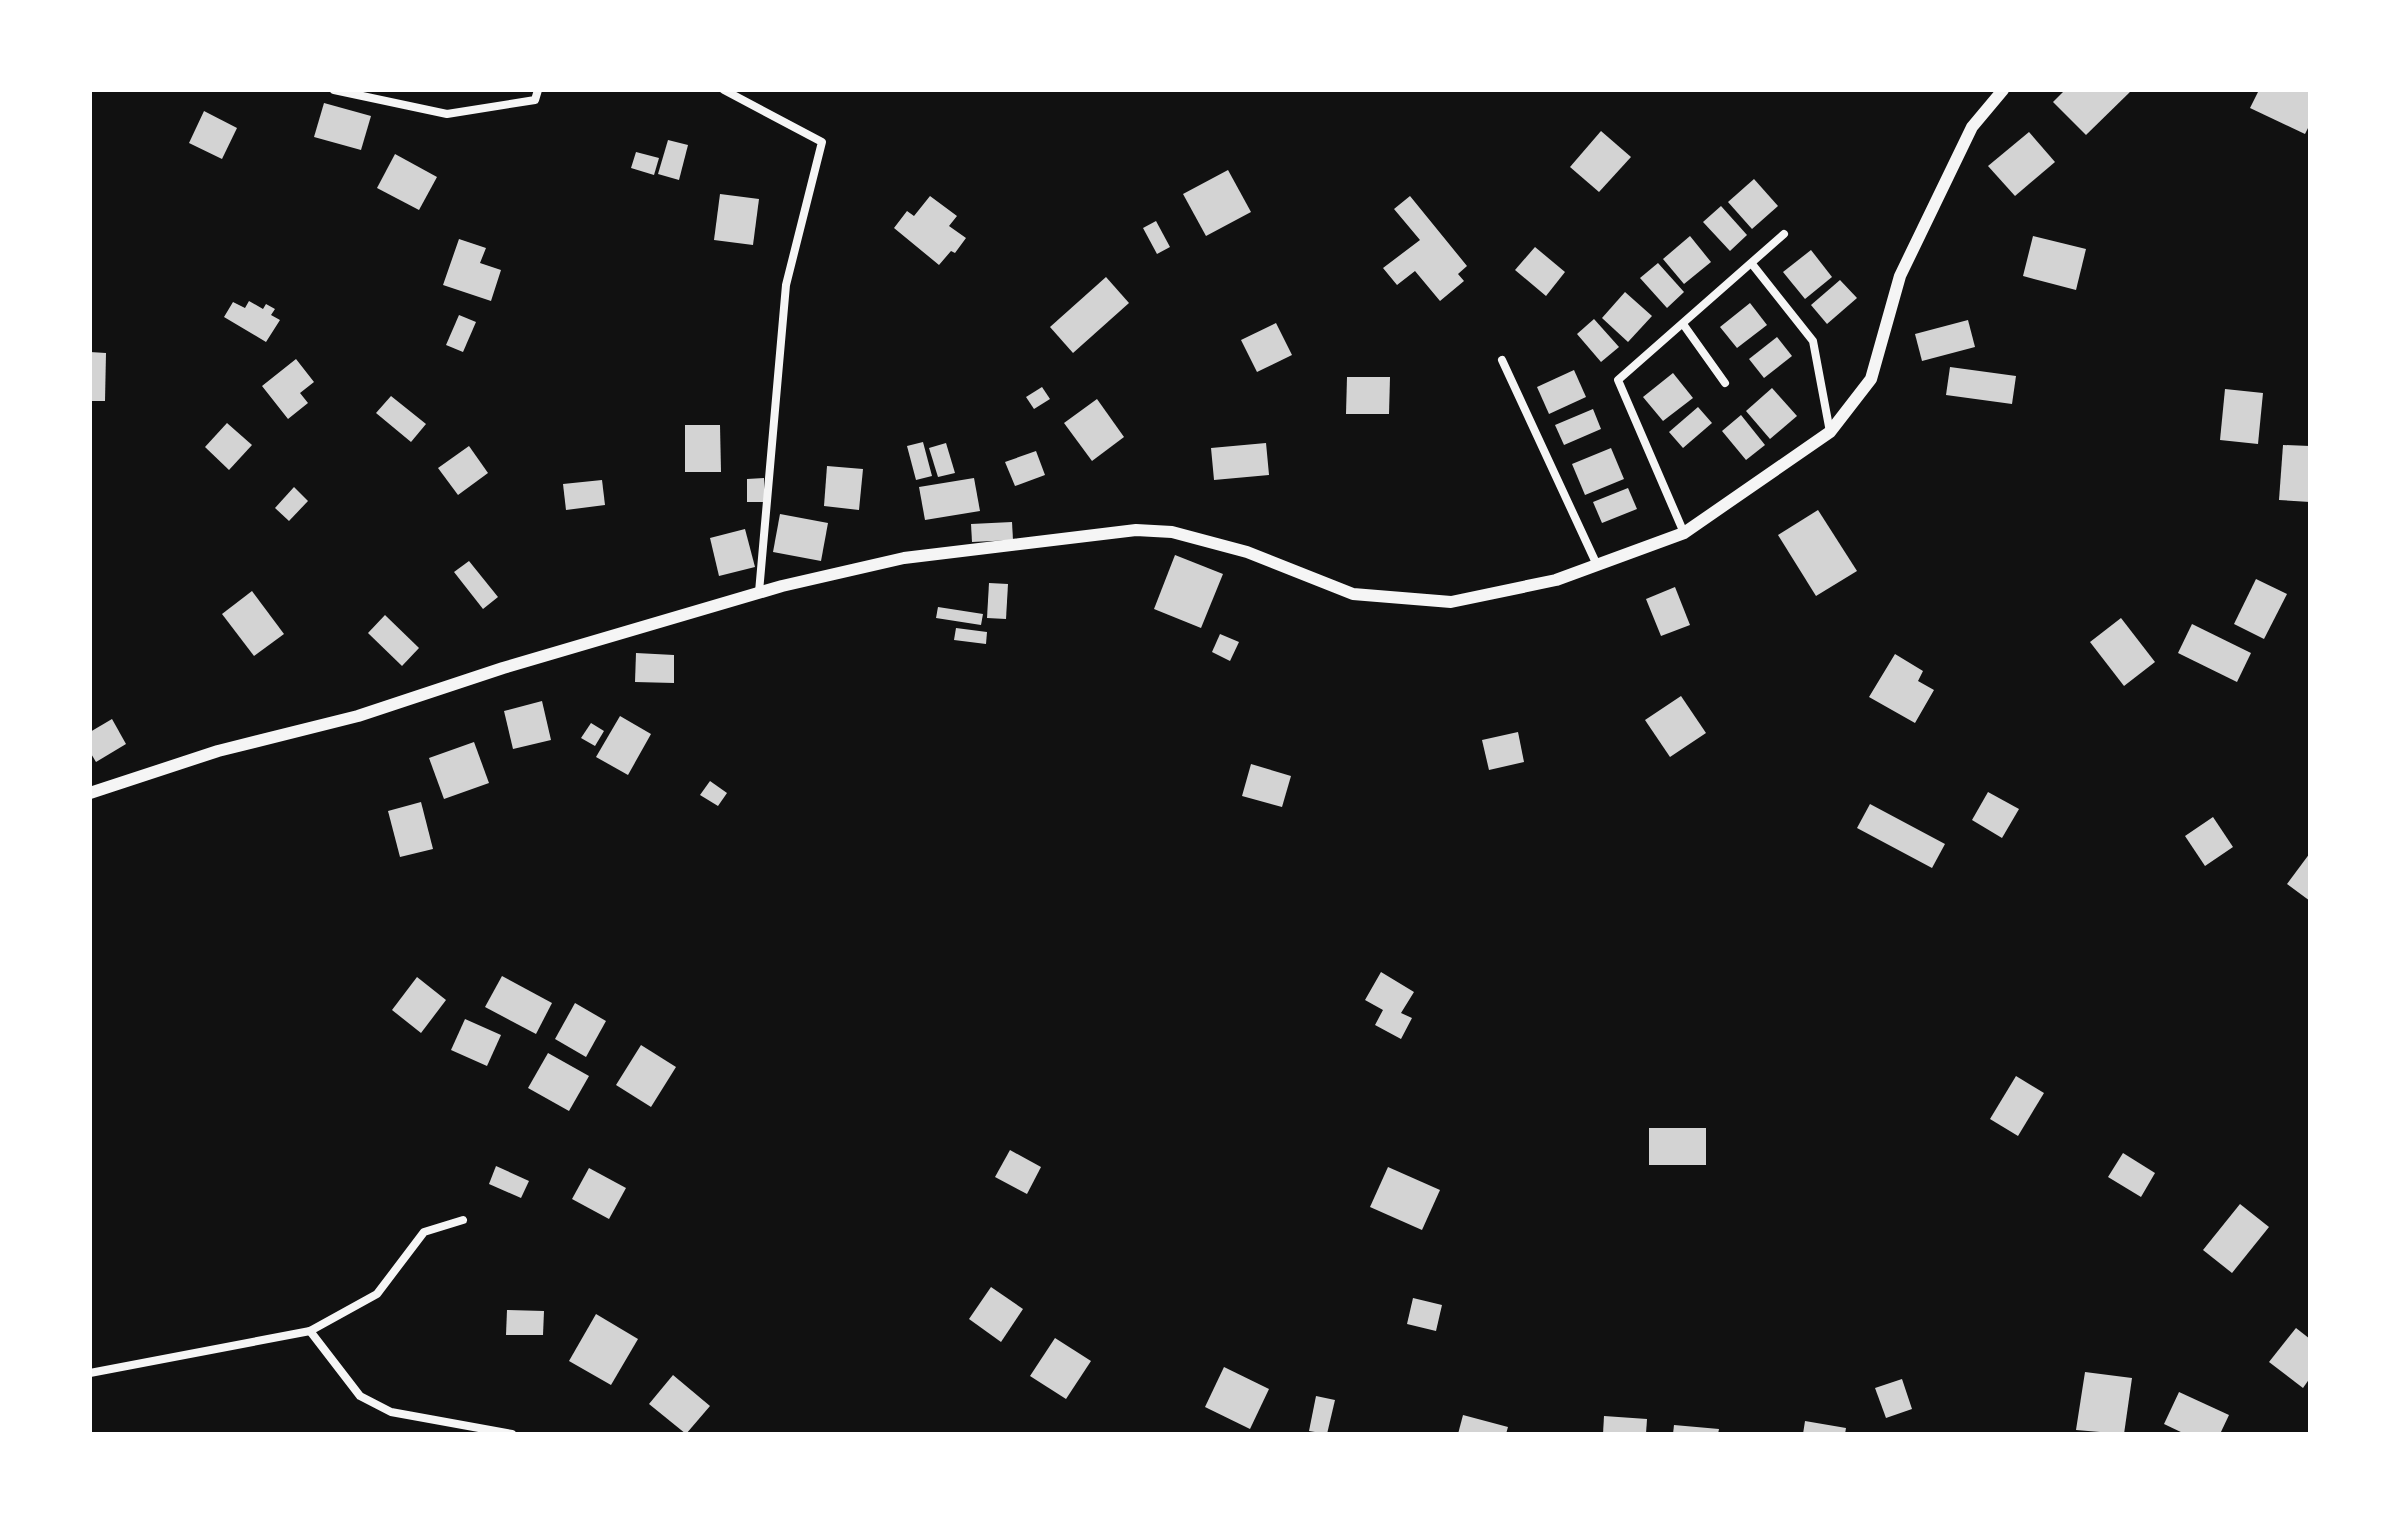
<svg xmlns="http://www.w3.org/2000/svg" width="2400" height="1524" viewBox="0 0 2400 1524" font-family="'Roboto Serif',serif">
	<style>
		.building { fill: #d3d3d3 }
		.lines { fill: none; stroke-linecap: round; stroke-linejoin: round }
		.minor { stroke: #f5f5f5; stroke-width: 8 }
		.tertiary { stroke: #f5f5f5; stroke-width: 12 }
	</style>
	<rect width="100%" height="100%" fill="#111"/>
	<g class="building">
		<path d="M 2065,90 L 2132,90 L 2086,135 L 2053,102 Z"/>
		<path d="M 2259,90 L 2310,90 L 2310,124 L 2305,134 L 2250,108 Z"/>
		<path d="M 324,103 L 371,116 L 361,150 L 314,137 Z"/>
		<path d="M 204,111 L 237,128 L 222,159 L 189,143 Z"/>
		<path d="M 1601,131 L 1631,157 L 1599,192 L 1570,167 Z"/>
		<path d="M 2029,132 L 2055,162 L 2015,196 L 1988,166 Z"/>
		<path d="M 668,140 L 688,145 L 679,180 L 658,174 Z"/>
		<path d="M 636,152 L 659,158 L 654,175 L 631,168 Z"/>
		<path d="M 395,154 L 437,177 L 419,210 L 377,188 Z"/>
		<path d="M 1228,170 L 1251,212 L 1206,236 L 1183,194 Z"/>
		<path d="M 1754,179 L 1778,206 L 1752,229 L 1728,202 Z"/>
		<path d="M 720,194 L 759,199 L 753,245 L 714,240 Z"/>
		<path d="M 930,196 L 957,216 L 949,226 L 966,238 L 955,253 L 951,251 L 939,265 L 894,228 L 907,211 L 914,216 Z"/>
		<path d="M 1410,196 L 1467,266 L 1458,274 L 1464,281 L 1440,301 L 1415,271 L 1397,285 L 1383,268 L 1420,240 L 1394,209 Z"/>
		<path d="M 1721,206 L 1747,235 L 1730,251 L 1703,222 Z"/>
		<path d="M 1156,221 L 1170,247 L 1157,254 L 1143,228 Z"/>
		<path d="M 1690,236 L 1711,262 L 1684,284 L 1663,259 Z"/>
		<path d="M 2033,236 L 2086,249 L 2076,290 L 2023,276 Z"/>
		<path d="M 459,239 L 486,248 L 480,263 L 501,270 L 491,301 L 443,285 Z"/>
		<path d="M 1535,247 L 1565,272 L 1546,296 L 1515,270 Z"/>
		<path d="M 1811,250 L 1832,277 L 1805,299 L 1783,272 Z"/>
		<path d="M 1658,263 L 1684,292 L 1667,308 L 1640,278 Z"/>
		<path d="M 1106,277 L 1129,303 L 1073,353 L 1050,327 Z"/>
		<path d="M 1840,280 L 1857,298 L 1827,324 L 1811,305 Z"/>
		<path d="M 1625,292 L 1652,316 L 1628,342 L 1602,318 Z"/>
		<path d="M 249,301 L 263,309 L 266,304 L 275,309 L 271,315 L 280,320 L 266,342 L 224,317 L 233,302 L 245,308 Z"/>
		<path d="M 1750,303 L 1767,325 L 1737,348 L 1720,327 Z"/>
		<path d="M 459,315 L 476,322 L 463,352 L 446,345 Z"/>
		<path d="M 1594,319 L 1619,347 L 1601,362 L 1577,334 Z"/>
		<path d="M 1968,320 L 1975,347 L 1922,361 L 1915,334 Z"/>
		<path d="M 1276,323 L 1292,355 L 1257,372 L 1241,340 Z"/>
		<path d="M 1777,337 L 1792,356 L 1764,378 L 1749,359 Z"/>
		<path d="M 90,352 L 106,353 L 105,401 L 90,401 Z"/>
		<path d="M 296,359 L 314,382 L 300,393 L 308,403 L 288,419 L 262,386 Z"/>
		<path d="M 1950,367 L 2016,376 L 2012,404 L 1946,395 Z"/>
		<path d="M 1574,370 L 1586,397 L 1549,414 L 1537,387 Z"/>
		<path d="M 1673,373 L 1693,398 L 1663,421 L 1643,397 Z"/>
		<path d="M 1347,377 L 1390,377 L 1389,414 L 1346,414 Z"/>
		<path d="M 1042,387 L 1050,399 L 1034,409 L 1026,397 Z"/>
		<path d="M 1772,388 L 1797,416 L 1770,439 L 1746,411 Z"/>
		<path d="M 2225,389 L 2263,393 L 2258,444 L 2220,440 Z"/>
		<path d="M 391,396 L 426,424 L 411,442 L 376,413 Z"/>
		<path d="M 1097,399 L 1124,437 L 1092,461 L 1064,423 Z"/>
		<path d="M 1698,407 L 1712,423 L 1683,448 L 1669,432 Z"/>
		<path d="M 1593,409 L 1601,429 L 1564,445 L 1555,425 Z"/>
		<path d="M 1741,415 L 1765,445 L 1746,460 L 1722,431 Z"/>
		<path d="M 227,423 L 252,445 L 229,470 L 205,447 Z"/>
		<path d="M 685,425 L 720,425 L 721,472 L 685,472 Z"/>
		<path d="M 923,442 L 932,476 L 916,480 L 907,446 Z"/>
		<path d="M 946,443 L 955,473 L 938,477 L 929,448 Z"/>
		<path d="M 1266,443 L 1269,475 L 1214,480 L 1211,448 Z"/>
		<path d="M 2283,445 L 2310,446 L 2310,502 L 2279,500 Z"/>
		<path d="M 469,446 L 488,473 L 458,495 L 438,468 Z"/>
		<path d="M 1611,448 L 1624,479 L 1585,495 L 1572,464 Z"/>
		<path d="M 1036,451 L 1045,475 L 1015,486 L 1005,462 Z"/>
		<path d="M 827,466 L 863,469 L 859,510 L 824,506 Z"/>
		<path d="M 764,478 L 764,502 L 747,502 L 747,479 Z"/>
		<path d="M 974,478 L 980,511 L 925,520 L 919,487 Z"/>
		<path d="M 602,480 L 605,505 L 566,510 L 563,484 Z"/>
		<path d="M 294,487 L 308,501 L 289,521 L 275,508 Z"/>
		<path d="M 1628,488 L 1637,509 L 1602,523 L 1593,502 Z"/>
		<path d="M 1818,510 L 1857,571 L 1816,596 L 1778,535 Z"/>
		<path d="M 780,514 L 828,523 L 821,561 L 773,552 Z"/>
		<path d="M 1012,522 L 1013,540 L 972,542 L 971,524 Z"/>
		<path d="M 745,529 L 755,567 L 719,576 L 710,538 Z"/>
		<path d="M 1175,555 L 1223,574 L 1201,628 L 1154,609 Z"/>
		<path d="M 469,561 L 498,597 L 483,609 L 454,572 Z"/>
		<path d="M 2256,579 L 2287,594 L 2264,639 L 2234,624 Z"/>
		<path d="M 989,583 L 1008,584 L 1006,619 L 987,618 Z"/>
		<path d="M 1675,587 L 1690,625 L 1661,636 L 1646,599 Z"/>
		<path d="M 252,591 L 284,634 L 254,656 L 222,614 Z"/>
		<path d="M 938,607 L 983,614 L 981,625 L 936,618 Z"/>
		<path d="M 385,615 L 419,648 L 402,666 L 368,633 Z"/>
		<path d="M 2121,618 L 2155,662 L 2124,686 L 2090,642 Z"/>
		<path d="M 2192,624 L 2251,653 L 2237,682 L 2178,653 Z"/>
		<path d="M 956,628 L 987,632 L 986,644 L 954,640 Z"/>
		<path d="M 1220,634 L 1239,642 L 1230,661 L 1212,652 Z"/>
		<path d="M 636,653 L 674,655 L 674,683 L 635,682 Z"/>
		<path d="M 1895,654 L 1923,671 L 1918,681 L 1934,690 L 1915,723 L 1869,697 Z"/>
		<path d="M 1681,696 L 1706,733 L 1670,757 L 1645,720 Z"/>
		<path d="M 542,701 L 551,740 L 513,749 L 504,711 Z"/>
		<path d="M 620,716 L 651,734 L 628,775 L 596,757 Z"/>
		<path d="M 112,719 L 126,744 L 96,762 L 90,752 L 90,732 Z"/>
		<path d="M 591,723 L 604,731 L 595,746 L 581,738 Z"/>
		<path d="M 1518,732 L 1524,762 L 1489,770 L 1482,740 Z"/>
		<path d="M 474,742 L 489,783 L 444,799 L 429,758 Z"/>
		<path d="M 1251,764 L 1291,776 L 1282,807 L 1242,796 Z"/>
		<path d="M 710,781 L 727,793 L 718,806 L 700,795 Z"/>
		<path d="M 1988,792 L 2019,809 L 2002,838 L 1972,820 Z"/>
		<path d="M 421,802 L 433,849 L 400,857 L 388,811 Z"/>
		<path d="M 1870,804 L 1945,844 L 1932,868 L 1857,828 Z"/>
		<path d="M 2213,817 L 2233,847 L 2205,866 L 2185,836 Z"/>
		<path d="M 2310,853 L 2310,901 L 2287,884 Z"/>
		<path d="M 1381,972 L 1414,992 L 1401,1013 L 1412,1018 L 1401,1039 L 1375,1025 L 1383,1010 L 1365,1000 Z"/>
		<path d="M 502,976 L 552,1003 L 536,1034 L 485,1007 Z"/>
		<path d="M 417,977 L 446,1000 L 421,1033 L 392,1010 Z"/>
		<path d="M 575,1003 L 606,1021 L 586,1057 L 555,1039 Z"/>
		<path d="M 465,1019 L 501,1035 L 487,1066 L 451,1050 Z"/>
		<path d="M 641,1045 L 676,1067 L 651,1107 L 616,1085 Z"/>
		<path d="M 548,1053 L 589,1076 L 569,1111 L 528,1088 Z"/>
		<path d="M 2016,1076 L 2044,1093 L 2018,1136 L 1990,1119 Z"/>
		<rect x="1649" y="1128" width="57" height="37"/>
		<path d="M 1010,1150 L 1041,1167 L 1027,1194 L 995,1177 Z"/>
		<path d="M 2123,1153 L 2155,1173 L 2141,1197 L 2108,1177 Z"/>
		<path d="M 496,1166 L 529,1181 L 521,1198 L 489,1184 Z"/>
		<path d="M 1388,1167 L 1440,1190 L 1422,1230 L 1370,1207 Z"/>
		<path d="M 589,1168 L 626,1188 L 609,1219 L 572,1199 Z"/>
		<path d="M 2240,1204 L 2269,1227 L 2232,1273 L 2203,1250 Z"/>
		<path d="M 991,1287 L 1023,1309 L 1001,1342 L 969,1319 Z"/>
		<path d="M 1413,1298 L 1442,1305 L 1436,1331 L 1407,1324 Z"/>
		<path d="M 507,1310 L 544,1311 L 543,1335 L 506,1335 Z"/>
		<path d="M 596,1314 L 638,1339 L 611,1385 L 569,1361 Z"/>
		<path d="M 2296,1328 L 2310,1339 L 2310,1378 L 2303,1388 L 2269,1362 Z"/>
		<path d="M 1055,1338 L 1091,1361 L 1066,1399 L 1030,1376 Z"/>
		<path d="M 1224,1367 L 1269,1389 L 1250,1429 L 1205,1407 Z"/>
		<path d="M 2085,1372 L 2132,1378 L 2124,1434 L 2076,1430 Z"/>
		<path d="M 673,1375 L 710,1406 L 686,1434 L 649,1404 Z"/>
		<path d="M 1902,1379 L 1912,1409 L 1886,1418 L 1875,1388 Z"/>
		<path d="M 2179,1392 L 2229,1415 L 2220,1434 L 2185,1434 L 2164,1424 Z"/>
		<path d="M 1316,1396 L 1335,1400 L 1327,1434 L 1309,1431 Z"/>
		<path d="M 1463,1415 L 1508,1427 L 1506,1434 L 1458,1434 Z"/>
		<path d="M 1604,1416 L 1647,1419 L 1646,1434 L 1603,1434 Z"/>
		<path d="M 1805,1421 L 1846,1428 L 1845,1434 L 1803,1434 Z"/>
		<path d="M 1674,1425 L 1719,1429 L 1718,1434 L 1673,1434 Z"/>
	</g>
	<g class="lines">
		<g class="minor">
			<path d="M 334,90 L 447,114 L 535,100 L 538,90"/>
			<path d="M 724,90 L 822,142 L 786,285 L 759,592"/>
			<path d="M 1752,264 L 1813,341 L 1830,432"/>
			<path d="M 1683,324 L 1725,383"/>
			<path d="M 1502,360 L 1597,565"/>
			<path d="M 1684,533 L 1618,380 L 1784,234"/>
			<path d="M 310,1331 L 360,1396 L 391,1412 L 512,1434"/>
			<path d="M 90,1373 L 310,1331 L 377,1294 L 424,1232 L 463,1220"/>
		</g>
		<path class="tertiary" d="M 90,793 L 218,751 L 358,716 L 503,668 L 782,586 L 904,558 L 1136,530 L 1172,532 L 1247,552 L 1353,594 L 1451,602 L 1556,580 L 1684,533 L 1830,432 L 1871,379 L 1900,276 L 1972,127 L 2003,90"/>
	</g>
	<rect width="2400" height="1524" fill="none" stroke="#ffffff" stroke-width="184"/>
</svg>
